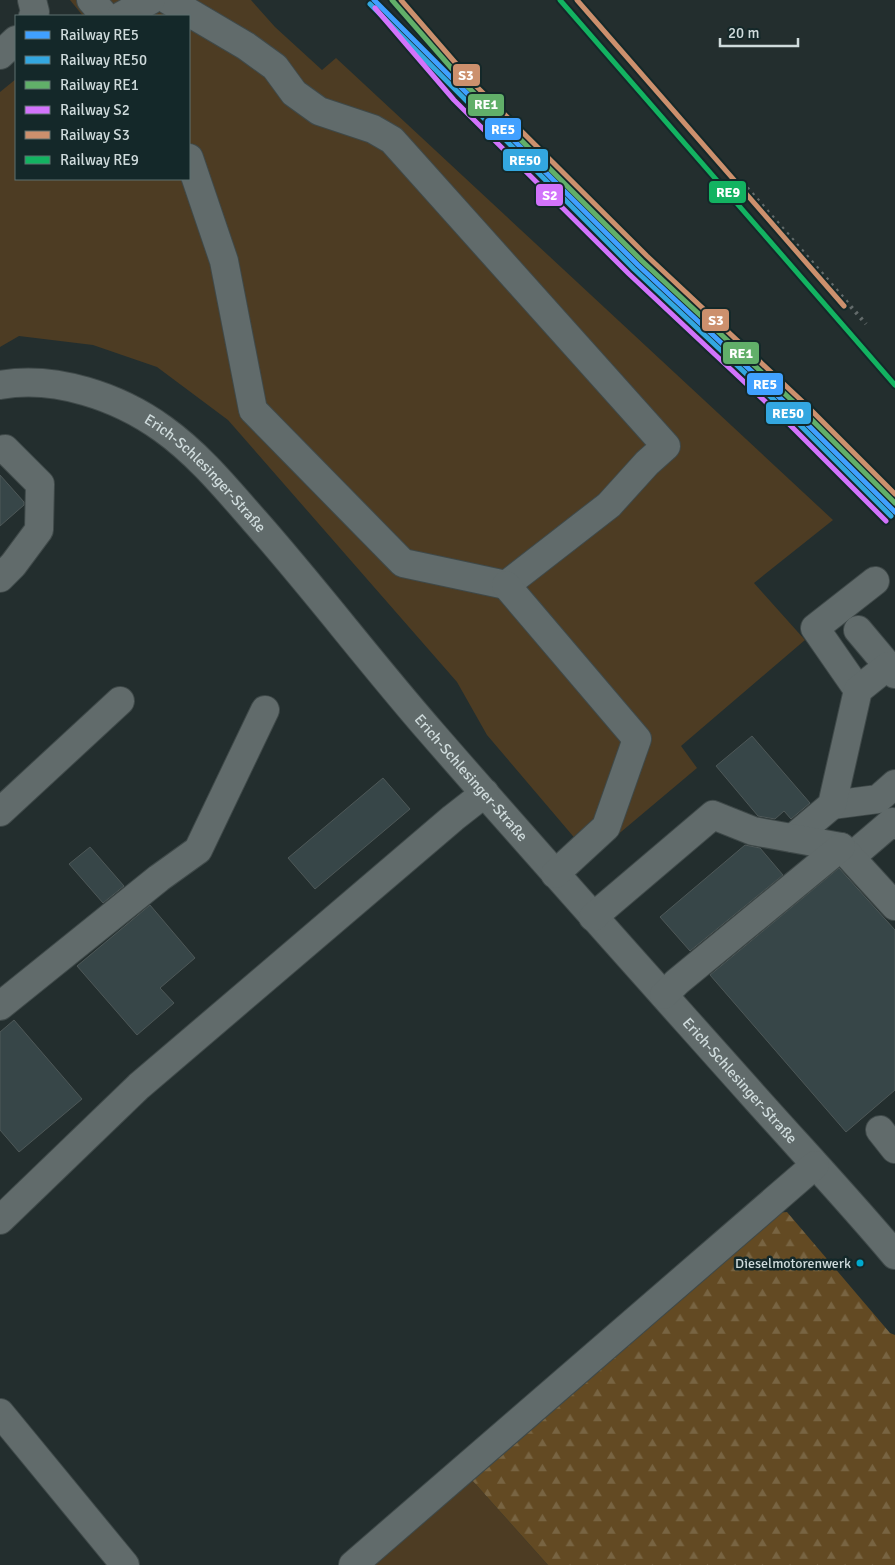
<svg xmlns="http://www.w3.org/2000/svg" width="895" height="1565" viewBox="0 0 895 1565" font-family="Signika,sans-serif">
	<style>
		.grass { fill: #4d3c23 }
		.forest { fill: url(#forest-firs) }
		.building { fill: #374648; stroke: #4e5858 }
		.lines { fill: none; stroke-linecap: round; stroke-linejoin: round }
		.minor-casing { stroke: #3f4949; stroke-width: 30 }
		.minor { stroke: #616b6b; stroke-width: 28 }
		.rail { stroke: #636b6b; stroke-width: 4; stroke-dasharray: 2.5 5; stroke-linecap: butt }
		.rail-1-casing { stroke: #142829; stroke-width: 9 }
		.rail-2-casing { stroke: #142829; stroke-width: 9 }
		.rail-3-casing { stroke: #142829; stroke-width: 9 }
		.rail-4-casing { stroke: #142829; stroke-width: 9 }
		.rail-5-casing { stroke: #142829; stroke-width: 9 }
		.rail-6-casing { stroke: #142829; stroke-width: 9 }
		.rail-1 { stroke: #40a0ff; stroke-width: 5 }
		.rail-2 { stroke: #33a7e0; stroke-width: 5 }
		.rail-3 { stroke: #61af69; stroke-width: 5 }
		.rail-4 { stroke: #d273fb; stroke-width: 5 }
		.rail-5 { stroke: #cc906d; stroke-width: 5 }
		.rail-6 { stroke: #13b361; stroke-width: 5 }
		.bus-dot { fill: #00a9ce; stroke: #142829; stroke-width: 2 }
		.labels { text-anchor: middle; stroke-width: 5; stroke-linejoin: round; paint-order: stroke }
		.bus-label { font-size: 14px; fill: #cfdbdc; stroke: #142829; text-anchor: end }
		.street-label { font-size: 15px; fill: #cfdbdc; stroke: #142829 }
		.line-badge { stroke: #142829; stroke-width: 2 }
		.badge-label { font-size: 14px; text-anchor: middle; font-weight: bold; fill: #fff }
	</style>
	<defs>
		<pattern id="forest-firs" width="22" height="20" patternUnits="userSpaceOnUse" patternTransform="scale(1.25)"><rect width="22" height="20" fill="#634a23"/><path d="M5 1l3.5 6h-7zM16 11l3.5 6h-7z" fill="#786442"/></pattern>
	</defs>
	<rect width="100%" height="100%" fill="#232e2e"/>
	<g class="grass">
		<path d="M 70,0 L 251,0 L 275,27 L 322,70 L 336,58 L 833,520 L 754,583 L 805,640 L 681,746 L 697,768 L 609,842 L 603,813 L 578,842 L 487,735 L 457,682 L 228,420 L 157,367 L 93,345 L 19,336 L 0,347 L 0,92 L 16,79 L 16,179 L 189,179 L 189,16 L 83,16 Z"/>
		<path d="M 471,1479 L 548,1565 L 375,1565 Z"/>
	</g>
	<path class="forest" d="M 787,1212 L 890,1333 L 895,1335 L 895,1565 L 548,1565 L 471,1479 L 776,1213 Z"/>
	<g class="building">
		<path d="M 0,475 L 24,502 L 24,505 L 0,526 Z"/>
		<path d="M 752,736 L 810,803 L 791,819 L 784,811 L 775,819 L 758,816 L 716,766 Z"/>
		<path d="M 383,778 L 410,809 L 315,889 L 288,858 Z"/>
		<path d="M 745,845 L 760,848 L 783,875 L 690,951 L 660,917 Z"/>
		<path d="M 90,847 L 124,886 L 103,903 L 69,864 Z"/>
		<path d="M 839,868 L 895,930 L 895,1090 L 846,1132 L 710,975 Z"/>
		<path d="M 150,905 L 195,958 L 160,988 L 174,1003 L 137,1035 L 77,966 Z"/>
		<path d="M 14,1020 L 82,1099 L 19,1152 L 0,1130 L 0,1032 Z"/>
	</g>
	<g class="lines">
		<defs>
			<g id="minor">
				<path d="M 32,0 L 35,12 L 33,16"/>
				<path d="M 91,0 L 105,16"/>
				<path d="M 168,0 L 246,46 L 275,67 L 294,93 L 319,111 L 373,129 L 392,140 L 666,446 L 647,463 L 609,505 L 506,585 L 403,563 L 253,410 L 224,261 L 189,158"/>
				<path d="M 121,16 L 151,0"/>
				<path d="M 0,55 L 16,40"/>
				<path id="s1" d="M 0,385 C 55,375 119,397 163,429 C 198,454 226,488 254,520 C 315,589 370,662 431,732 C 536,853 643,972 750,1092 C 798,1146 848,1199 895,1255"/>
				<path d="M 0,450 L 5,449 L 40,484 L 39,530 L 13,565 L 0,578"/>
				<path d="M 506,585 L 637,739 L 606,827 L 555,874"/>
				<path d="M 858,630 L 895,674"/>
				<path d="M 858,690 L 815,628 L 875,581"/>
				<path d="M 832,805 L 878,799 L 895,784"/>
				<path d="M 0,812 L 120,701"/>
				<path d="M 793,838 L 832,805 L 858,690 L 888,666"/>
				<path d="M 851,857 L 892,822 L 895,825"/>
				<path d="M 593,917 L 713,815 L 753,831 L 841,847 L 895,906"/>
				<path d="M 664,995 L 677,982 L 841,847"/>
				<path d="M 0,1006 L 159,878 L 198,850 L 265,710"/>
				<path d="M 880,1130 L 895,1149"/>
				<path d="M 0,1220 L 139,1086 L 453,818 L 485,793"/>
				<path d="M 0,1413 L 125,1565"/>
				<path d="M 353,1565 L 815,1165"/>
			</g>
		</defs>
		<use href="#minor" class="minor-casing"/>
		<use href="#minor" class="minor"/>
		<path class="rail" d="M 747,188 L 866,324"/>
		<defs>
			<path id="rail-1" d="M 374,0 L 638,265 L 794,411 L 895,512"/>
			<path id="rail-2" d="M 370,4 L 634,269 L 790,415 L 891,516"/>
			<path id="rail-3" d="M 392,0 L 468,87 L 642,261 L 798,406 L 895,503"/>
			<path id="rail-4" d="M 375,8 L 454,100 L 629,274 L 785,420 L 886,521"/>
			<g id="rail-5">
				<path d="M 401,0 L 472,82 L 647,256 L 803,402 L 895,494"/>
				<path d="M 577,0 L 844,306"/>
			</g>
			<path id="rail-6" d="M 560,0 L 895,385"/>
		</defs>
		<use href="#rail-1" class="rail-1-casing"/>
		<use href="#rail-2" class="rail-2-casing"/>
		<use href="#rail-3" class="rail-3-casing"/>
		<use href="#rail-4" class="rail-4-casing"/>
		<use href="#rail-5" class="rail-5-casing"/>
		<use href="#rail-6" class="rail-6-casing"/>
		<use href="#rail-1" class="rail-1"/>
		<use href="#rail-2" class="rail-2"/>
		<use href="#rail-3" class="rail-3"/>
		<use href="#rail-4" class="rail-4"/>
		<use href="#rail-5" class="rail-5"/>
		<use href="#rail-6" class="rail-6"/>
	</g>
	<circle class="bus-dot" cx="860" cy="1263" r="4.5"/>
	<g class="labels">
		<g class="bus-label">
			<text x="851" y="1268">Dieselmotorenwerk</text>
		</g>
		<g class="street-label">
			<text dy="5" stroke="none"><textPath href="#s1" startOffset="234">Erich-Schlesinger-Straße</textPath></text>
			<text dy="5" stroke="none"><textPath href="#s1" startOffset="639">Erich-Schlesinger-Straße</textPath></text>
			<text dy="5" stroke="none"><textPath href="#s1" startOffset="1044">Erich-Schlesinger-Straße</textPath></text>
		</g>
	</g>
	<g class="line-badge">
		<rect x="452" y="63" width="29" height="24" rx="5" fill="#cc906d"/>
		<rect x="467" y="93" width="38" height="24" rx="5" fill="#61af69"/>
		<rect x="484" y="117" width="38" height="24" rx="5" fill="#40a0ff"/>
		<rect x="502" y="148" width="47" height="24" rx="5" fill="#33a7e0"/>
		<rect x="708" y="180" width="39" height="24" rx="5" fill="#13b361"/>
		<rect x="535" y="183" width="29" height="24" rx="5" fill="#d273fb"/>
		<rect x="701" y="308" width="29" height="24" rx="5" fill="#cc906d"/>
		<rect x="722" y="341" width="38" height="24" rx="5" fill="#61af69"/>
		<rect x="746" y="372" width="38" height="24" rx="5" fill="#40a0ff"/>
		<rect x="765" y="401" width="47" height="24" rx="5" fill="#33a7e0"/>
	</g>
	<g class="badge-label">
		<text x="466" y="80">S3</text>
		<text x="486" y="109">RE1</text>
		<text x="503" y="134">RE5</text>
		<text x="525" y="165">RE50</text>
		<text x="728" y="197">RE9</text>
		<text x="550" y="200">S2</text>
		<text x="716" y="325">S3</text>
		<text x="741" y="358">RE1</text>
		<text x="765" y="389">RE5</text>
		<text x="788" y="418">RE50</text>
	</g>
	<rect x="15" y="15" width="175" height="165" fill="#142829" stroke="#5f7071"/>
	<rect x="25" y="31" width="25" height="8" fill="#40a0ff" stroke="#5f7071"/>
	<text x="60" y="40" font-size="15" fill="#cfdbdc">Railway RE5</text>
	<rect x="25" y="56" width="25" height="8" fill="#33a7e0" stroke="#5f7071"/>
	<text x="60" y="65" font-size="15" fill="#cfdbdc">Railway RE50</text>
	<rect x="25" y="81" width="25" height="8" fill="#61af69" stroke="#5f7071"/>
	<text x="60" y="90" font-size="15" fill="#cfdbdc">Railway RE1</text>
	<rect x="25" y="106" width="25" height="8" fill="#d273fb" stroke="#5f7071"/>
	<text x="60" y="115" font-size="15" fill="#cfdbdc">Railway S2</text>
	<rect x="25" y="131" width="25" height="8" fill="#cc906d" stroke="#5f7071"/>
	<text x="60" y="140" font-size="15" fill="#cfdbdc">Railway S3</text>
	<rect x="25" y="156" width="25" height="8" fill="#13b361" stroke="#5f7071"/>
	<text x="60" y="165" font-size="15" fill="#cfdbdc">Railway RE9</text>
	<path d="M720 38v8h78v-8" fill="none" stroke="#cfdbdc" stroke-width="2.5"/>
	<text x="728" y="38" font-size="15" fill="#cfdbdc" stroke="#142829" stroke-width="4" paint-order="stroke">20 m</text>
</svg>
